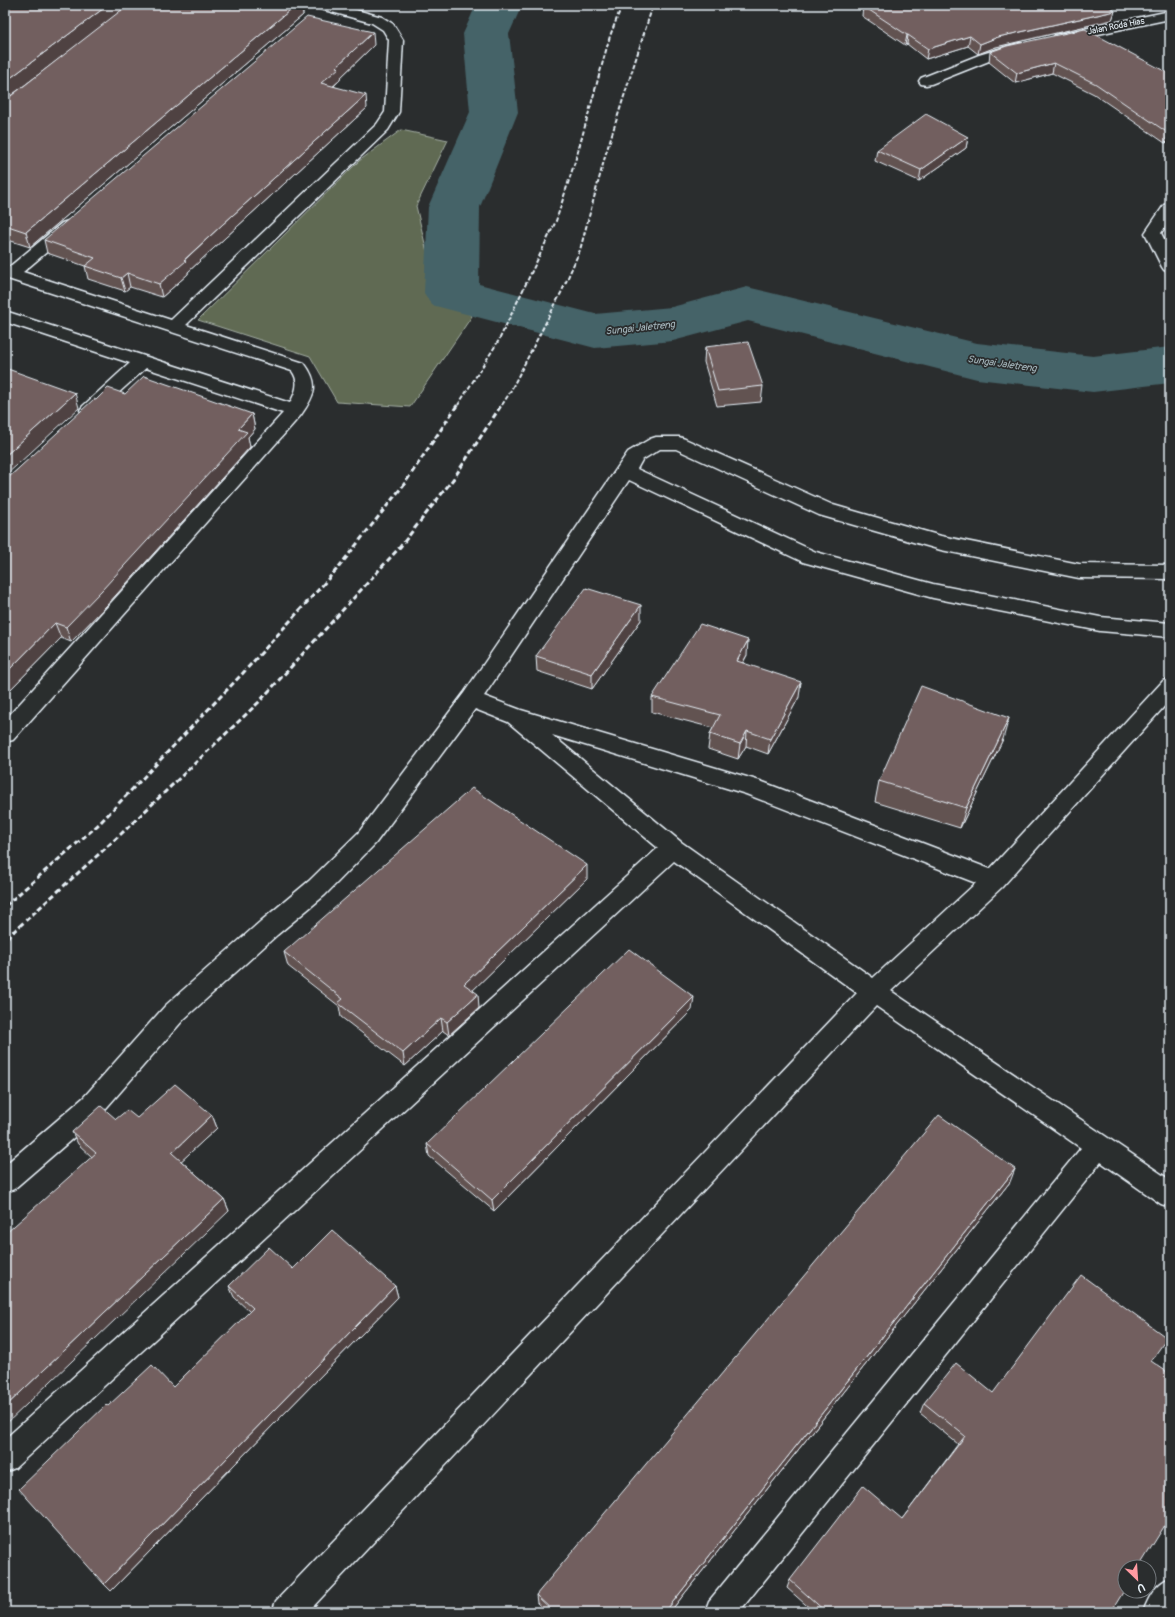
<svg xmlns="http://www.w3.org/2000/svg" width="1175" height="1617" viewBox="0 0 1175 1617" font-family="Pangolin,sans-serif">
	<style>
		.green { fill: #606b52; stroke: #a4aea5 }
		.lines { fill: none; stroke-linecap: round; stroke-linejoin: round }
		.river { fill: #456368; fill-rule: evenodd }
		.street-casing { stroke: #e8f1f8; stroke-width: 3 }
		.street { fill: #2a2d2e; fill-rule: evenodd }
		.rail-far2 { stroke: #e8f1f8; stroke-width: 2; stroke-dasharray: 4.5 2; stroke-linecap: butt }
		.rail-far1 { stroke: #e8f1f8; stroke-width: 3; stroke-dasharray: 5.5 3; stroke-linecap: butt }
		.rail { stroke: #e8f1f8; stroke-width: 3.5; stroke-dasharray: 7 3.5; stroke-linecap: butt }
		.wall { fill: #625251; stroke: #e8f1f8 }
		.shaded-wall { fill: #504242; stroke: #e8f1f8 }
		.building { fill: #725f5e; stroke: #e8f1f8 }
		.labels { text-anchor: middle; stroke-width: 3.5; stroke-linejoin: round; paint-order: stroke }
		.far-street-label { font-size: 9px; fill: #e8f1f8; stroke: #2a2d2e }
		.far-water-label { font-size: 10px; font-style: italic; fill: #a7b8be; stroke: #2a2d2e }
	</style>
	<rect width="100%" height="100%" fill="#2a2d2e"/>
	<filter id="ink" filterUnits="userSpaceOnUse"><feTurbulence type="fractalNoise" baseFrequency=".025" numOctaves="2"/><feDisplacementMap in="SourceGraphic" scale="8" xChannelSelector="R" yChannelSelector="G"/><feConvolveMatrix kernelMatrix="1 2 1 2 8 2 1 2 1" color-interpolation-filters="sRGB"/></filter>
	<g filter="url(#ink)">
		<path class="green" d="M 401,130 L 448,140 L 416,206 L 437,294 L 472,316 L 410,407 L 337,402 L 310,356 L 198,320 L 359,161 Z"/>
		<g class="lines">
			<path class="river" d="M 476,5 L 522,5 L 509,34 L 518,112 L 480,207 L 479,284 L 595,314 L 672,307 L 747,287 L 977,343 L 1093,356 L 1170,347 L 1170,383 L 1093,392 L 977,379 L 748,321 L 673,341 L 595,348 L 432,305 L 424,293 L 428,207 L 470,112 L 463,34 Z"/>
			<defs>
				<g id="street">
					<path d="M 315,5 L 338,5 L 382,17 L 393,24 L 403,40 L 399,112 L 388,130 L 186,325 L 304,363 C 320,384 315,395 301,415 L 13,740 L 5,742 L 5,720 L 283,413 L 146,368 L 95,414 L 89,416 L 83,414 L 80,410 L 83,406 L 130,363 L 5,322 L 5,311 L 290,403 C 296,392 300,382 292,371 L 5,278 L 5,267 L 8,268 L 62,223 L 68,221 L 74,223 L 76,226 L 74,229 L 23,272 L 171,320 L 377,124 L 385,112 L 389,40 L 383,30 L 372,23 L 317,8 Z"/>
					<path d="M 1170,11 L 1170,19 L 1060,42 L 1055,41 L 1053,38 L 1055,35 L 1060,34 Z"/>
					<path d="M 1019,43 L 1024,44 L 1026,47 L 1024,50 L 989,61 L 931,84 L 926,85 L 921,84 L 919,81 L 921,78 L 979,55 Z"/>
					<path d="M 1170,203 L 1170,220 L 1161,233 L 1170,251 L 1170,272 L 1164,270 L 1162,267 L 1145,233 L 1164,205 Z"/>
					<path d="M 656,437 L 679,437 L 685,439 L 833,505 L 941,536 L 1079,564 L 1170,565 L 1170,579 L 1079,578 L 941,550 L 819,515 L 676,449 L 660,449 L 642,460 L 637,469 L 816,552 L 933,584 L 1100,617 L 1170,623 L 1170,637 L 1100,631 L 933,598 L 803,562 L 629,480 L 484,696 L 521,710 L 760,781 L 990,869 L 1163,681 L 1170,678 L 1170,700 L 1002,887 L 891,991 L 1170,1180 L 1170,1207 L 1161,1204 L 1101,1162 L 739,1612 L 705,1612 L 709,1601 L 1081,1148 L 876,1006 L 308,1612 L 272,1612 L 276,1601 L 857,993 L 674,861 L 15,1468 L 5,1472 L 5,1439 L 658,848 L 508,722 L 475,709 L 375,844 L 325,895 L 277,935 L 184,1019 L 101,1114 L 14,1189 L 5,1193 L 5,1165 L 83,1098 L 166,1005 L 261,921 L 309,881 L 359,832 L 464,693 L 628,452 L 650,439 ZM 552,735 L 746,794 L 976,883 L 873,978 L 681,842 Z"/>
					<path d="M 1170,1578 L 1170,1612 L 1143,1612 C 1149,1597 1155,1584 1170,1578 Z"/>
				</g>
			</defs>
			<use href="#street" class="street-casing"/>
			<use href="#street" class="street"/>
			<g class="rail-far2">
				<path d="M 458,405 L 499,340 L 556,221 L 577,155 L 610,36 L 622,5"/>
				<path d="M 502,405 L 509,394 L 562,291 L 580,250 L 606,153 L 653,5"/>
			</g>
			<g class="rail-far1">
				<path d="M 5,906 L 99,824 L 243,673 L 338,568 L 405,483 L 458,404"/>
				<path d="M 13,932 L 121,834 L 259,702 L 400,547 L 454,478 L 502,404"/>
			</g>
			<path class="rail" d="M 5,939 L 14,931"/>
		</g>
		<g class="wall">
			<path d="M 5,5 L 302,5 L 303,15 L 30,247 L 8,240 L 5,243 Z"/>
			<path d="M 863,6 L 1115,11 L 1112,20 L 996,47 L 978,54 L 968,46 L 926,59 L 907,44 L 905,45 L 862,16 Z"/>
			<path d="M 374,45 L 340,78 L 340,80 L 334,86 L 367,108 L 226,237 L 188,272 L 188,274 L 162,297 L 130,287 L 125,291 L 88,279 L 85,266 L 47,253 L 44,240 Z"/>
			<path d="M 990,52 L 1170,74 L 1170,141 L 1165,143 L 1094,94 L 1052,73 L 1015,83 L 989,62 Z"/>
			<path d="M 968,137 L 966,148 L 919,181 L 875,161 L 877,150 Z"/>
			<path d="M 705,347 L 763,386 L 761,402 L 717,406 L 704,362 Z"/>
			<path d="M 125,394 L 252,414 L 255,429 L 248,437 L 250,447 L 107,605 L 71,642 L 61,638 L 5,695 L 5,479 L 8,478 L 96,400 Z"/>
			<path d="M 641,620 L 592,689 L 537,671 L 536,656 Z"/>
			<path d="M 747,655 L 743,663 L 799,697 L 768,754 L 746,746 L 738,759 L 708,749 L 710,734 L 713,728 L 652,712 L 652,697 Z"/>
			<path d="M 1003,739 L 960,828 L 875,802 L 879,781 Z"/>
			<path d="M 587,879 L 473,990 L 479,1008 L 449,1035 L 443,1031 L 405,1066 L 341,1017 L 339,1006 L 288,966 L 284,952 Z"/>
			<path d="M 692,1010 L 494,1211 L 429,1156 L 427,1144 Z"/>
			<path d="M 212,1115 L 217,1128 L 181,1161 L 224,1199 L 229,1211 L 92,1157 L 78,1144 L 72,1132 L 116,1119 Z"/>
			<path d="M 1010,1182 L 670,1612 L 547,1612 L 537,1603 L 536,1595 Z"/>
			<path d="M 293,1269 L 395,1286 L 398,1297 L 111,1591 L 108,1406 L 173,1387 L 250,1312 L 234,1297 L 229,1286 Z"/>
			<path d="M 1151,1361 L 1111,1612 L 814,1612 L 787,1588 L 790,1580 L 902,1519 L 958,1444 L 920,1413 L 924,1403 L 993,1393 Z"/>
		</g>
		<g class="shaded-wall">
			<path d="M 108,5 L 130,5 L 5,100 L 5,82 Z"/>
			<path d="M 296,5 L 302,5 L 303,15 L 30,247 L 26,232 Z"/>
			<path d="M 1115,11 L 1112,20 L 996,47 L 978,54 L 980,44 L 998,37 Z"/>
			<path d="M 373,32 L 374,45 L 340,78 L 340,80 L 323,95 L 321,83 L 336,67 Z"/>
			<path d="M 907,35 L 908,35 L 907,44 L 905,45 Z"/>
			<path d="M 970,36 L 968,46 L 926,59 L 928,49 Z"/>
			<path d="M 1054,63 L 1052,73 L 1015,83 L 1017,73 Z"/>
			<path d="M 366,95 L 367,108 L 226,237 L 188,272 L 188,274 L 162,297 L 159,284 L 223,224 Z"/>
			<path d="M 1170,132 L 1170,141 L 1165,143 L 1168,133 Z"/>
			<path d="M 968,137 L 966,148 L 919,181 L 921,170 Z"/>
			<path d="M 5,229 L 8,240 L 5,243 Z"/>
			<path d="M 127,273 L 130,287 L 125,291 L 121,278 Z"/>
			<path d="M 75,393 L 79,408 L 5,476 L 5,456 Z"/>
			<path d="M 252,414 L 255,429 L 248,437 L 250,447 L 107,605 L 71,642 L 66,627 L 238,429 Z"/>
			<path d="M 641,605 L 641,620 L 592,689 L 592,674 Z"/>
			<path d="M 55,623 L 61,638 L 5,695 L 5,674 Z"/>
			<path d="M 748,640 L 747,655 L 735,676 L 737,661 Z"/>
			<path d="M 801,682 L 799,697 L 768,754 L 770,739 Z"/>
			<path d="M 1009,718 L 1003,739 L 960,828 L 966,808 Z"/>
			<path d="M 747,731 L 746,746 L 738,759 L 740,744 Z"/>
			<path d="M 587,865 L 587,879 L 466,997 L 464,984 Z"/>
			<path d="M 478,994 L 479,1008 L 449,1035 L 447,1022 Z"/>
			<path d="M 694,997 L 692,1010 L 494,1211 L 492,1200 Z"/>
			<path d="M 441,1018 L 443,1031 L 405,1066 L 403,1053 Z"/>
			<path d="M 212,1115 L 217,1128 L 177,1165 L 172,1153 Z"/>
			<path d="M 1015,1169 L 1010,1182 L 670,1612 L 665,1612 Z"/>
			<path d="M 224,1199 L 229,1211 L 5,1425 L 5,1407 Z"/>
			<path d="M 395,1286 L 398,1297 L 111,1591 L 104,1584 Z"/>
		</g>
		<g class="building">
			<path d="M 5,5 L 108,5 L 5,82 Z"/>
			<path d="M 128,5 L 296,5 L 26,232 L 5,225 L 5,99 L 7,99 Z"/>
			<path d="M 868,5 L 1107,5 L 1115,11 L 998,37 L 980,44 L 970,36 L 928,49 L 908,35 L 907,35 L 863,6 Z"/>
			<path d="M 307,17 L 373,32 L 336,67 L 339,68 L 321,83 L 366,95 L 223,224 L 184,260 L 186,261 L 159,284 L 127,273 L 121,278 L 85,266 L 95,258 L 44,240 Z"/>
			<path d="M 1085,29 L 1170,74 L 1170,132 L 1168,133 L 1096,84 L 1054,63 L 1017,73 L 990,52 L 1007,46 Z"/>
			<path d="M 926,114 L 968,137 L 921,170 L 877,150 Z"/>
			<path d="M 748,342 L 763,386 L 718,391 L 705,347 Z"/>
			<path d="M 5,368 L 75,393 L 5,456 Z"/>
			<path d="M 144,376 L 252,414 L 238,429 L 247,432 L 102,590 L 66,627 L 55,623 L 5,674 L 5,479 L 8,478 L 94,399 L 96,400 L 108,388 L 125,394 Z"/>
			<path d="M 586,588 L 641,605 L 592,674 L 536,656 Z"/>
			<path d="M 700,624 L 748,640 L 737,661 L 801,682 L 770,739 L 747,731 L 740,744 L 710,734 L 720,715 L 652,697 Z"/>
			<path d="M 921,686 L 1009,718 L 966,808 L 879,781 Z"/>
			<path d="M 472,788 L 587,865 L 464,984 L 478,994 L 447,1022 L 441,1018 L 403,1053 L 338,1003 L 343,999 L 284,952 Z"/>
			<path d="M 629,949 L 694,997 L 492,1200 L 427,1144 Z"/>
			<path d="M 175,1084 L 212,1115 L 172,1153 L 224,1199 L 5,1407 L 5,1234 L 96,1153 L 72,1132 L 101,1106 L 116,1119 L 127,1110 L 137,1118 Z"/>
			<path d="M 939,1115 L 1015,1169 L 665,1612 L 554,1612 L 536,1595 Z"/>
			<path d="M 332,1230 L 395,1286 L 104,1584 L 19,1489 L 107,1404 L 108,1406 L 152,1365 L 173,1387 L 253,1308 L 229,1286 L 269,1247 L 293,1269 Z"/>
			<path d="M 1081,1275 L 1167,1338 L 1151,1361 L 1170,1374 L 1170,1517 L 1139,1567 L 1125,1567 L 1125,1589 L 1111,1612 L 826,1612 L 790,1580 L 863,1486 L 902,1519 L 965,1436 L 924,1403 L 956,1363 L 993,1393 Z"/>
		</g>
	</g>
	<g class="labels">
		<g class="far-street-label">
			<text transform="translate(1116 26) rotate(-11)" y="3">Jalan Roda Hias</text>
		</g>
		<g class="far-water-label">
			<text transform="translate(640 327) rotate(-6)" y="4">Sungai Jaletreng</text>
			<text transform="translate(1002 363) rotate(8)" y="4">Sungai Jaletreng</text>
		</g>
	</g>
	<rect width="1175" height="1617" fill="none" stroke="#2a2d2e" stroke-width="20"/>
	<rect x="10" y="10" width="1155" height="1597" fill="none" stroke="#e8f1f8" stroke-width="1.5" filter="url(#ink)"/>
	<g transform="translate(1137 1579) rotate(155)"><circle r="19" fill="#2a2d2e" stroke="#767b7f"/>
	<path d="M0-3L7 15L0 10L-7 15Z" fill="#ff9aa2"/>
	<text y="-6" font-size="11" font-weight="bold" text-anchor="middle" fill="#e8f1f8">U</text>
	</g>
</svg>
